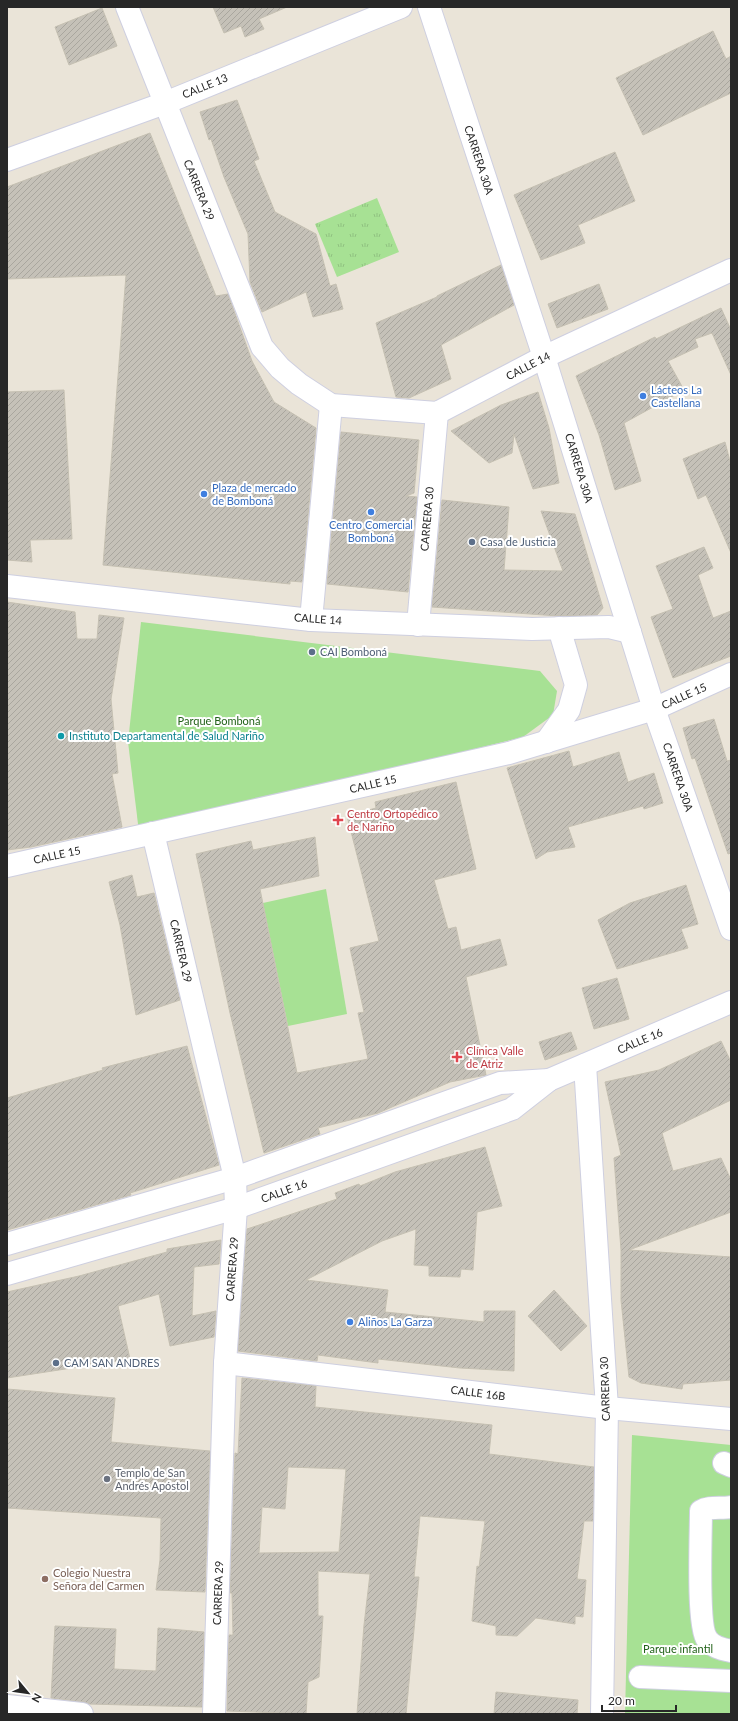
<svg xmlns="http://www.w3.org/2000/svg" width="738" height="1721" viewBox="0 0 738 1721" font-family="Lato,sans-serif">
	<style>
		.grass { fill: url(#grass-tufts) }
		.park { fill: #a7e194 }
		.building { fill: url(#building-hatch); stroke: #c5c0b2; fill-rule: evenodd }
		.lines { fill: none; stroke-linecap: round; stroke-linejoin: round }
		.pedestrian-casing { stroke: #cecfe0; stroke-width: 24 }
		.minor-casing { stroke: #cecfe0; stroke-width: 24 }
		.tertiary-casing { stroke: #cecfe0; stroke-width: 24 }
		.pedestrian { stroke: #fff; stroke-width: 22 }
		.minor { stroke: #fff; stroke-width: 22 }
		.tertiary { stroke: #fff; stroke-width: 22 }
		.shop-dot { fill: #3f7fe0; stroke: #fff; stroke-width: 1.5 }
		.service-dot { fill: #5c6f8a; stroke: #fff; stroke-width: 1.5 }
		.culture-dot { fill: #0f9aa8; stroke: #fff; stroke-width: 1.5 }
		.health-dot { fill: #e0444e; stroke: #fff; stroke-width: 1.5 }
		.worship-dot { fill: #6b7280; stroke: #fff; stroke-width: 1.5 }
		.education-dot { fill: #8d6e63; stroke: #fff; stroke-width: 1.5 }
		.labels { text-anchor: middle; stroke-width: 4; stroke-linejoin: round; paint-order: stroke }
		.street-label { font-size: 11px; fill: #272727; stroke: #fff }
		.shop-label { font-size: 11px; fill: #366cbe; stroke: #fff; text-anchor: start }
		.service-label { font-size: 11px; fill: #4e5e75; stroke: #fff; text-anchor: start }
		.park-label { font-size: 11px; fill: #226219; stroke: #fff }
		.culture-label { font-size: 11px; fill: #0d838f; stroke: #fff; text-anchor: start }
		.health-label { font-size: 11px; fill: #be3a42; stroke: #fff; text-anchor: start }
		.worship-label { font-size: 11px; fill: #5b616d; stroke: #fff; text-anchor: start }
		.education-label { font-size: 11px; fill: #785e54; stroke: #fff; text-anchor: start }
	</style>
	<defs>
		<pattern id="grass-tufts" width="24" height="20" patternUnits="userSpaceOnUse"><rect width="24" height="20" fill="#a7e194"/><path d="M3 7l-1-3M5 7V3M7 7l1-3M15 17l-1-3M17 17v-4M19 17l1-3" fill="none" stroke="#90c180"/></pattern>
		<pattern id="building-hatch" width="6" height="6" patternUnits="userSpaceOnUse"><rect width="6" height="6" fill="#c5c1b8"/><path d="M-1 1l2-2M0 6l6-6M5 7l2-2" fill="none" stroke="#a9a69e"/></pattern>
	</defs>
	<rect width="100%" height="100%" fill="#eae4d8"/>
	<path class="grass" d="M 377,198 L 399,252 L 337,277 L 315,224 Z"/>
	<g class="park">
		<path d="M 141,622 L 540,671 L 557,691 L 553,715 L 523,737 L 139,832 L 128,742 Z"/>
		<path d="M 326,889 L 347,1014 L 288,1026 L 263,903 Z"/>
		<path d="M 632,1435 L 731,1445 L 731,1714 L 625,1714 Z"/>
	</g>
	<g class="building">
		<path d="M 213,7 L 287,7 L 259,19 L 264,29 L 245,37 L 241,26 L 224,33 Z"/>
		<path d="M 102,8 L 117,46 L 69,65 L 55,27 Z"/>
		<path d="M 713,31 L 726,59 L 731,56 L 731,93 L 643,135 L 616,78 Z"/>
		<path d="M 237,100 L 259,159 L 254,161 L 275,212 L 316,234 L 330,286 L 336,284 L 343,309 L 313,317 L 306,292 L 262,312 L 250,282 L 248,234 L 224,177 L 211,139 L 209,140 L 200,112 Z"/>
		<path d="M 150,133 L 216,296 L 228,294 L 252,361 L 274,402 L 316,428 L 302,582 L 290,581 L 290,584 L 103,565 L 126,275 L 7,279 L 7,187 Z"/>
		<path d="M 615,152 L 635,201 L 578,225 L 585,243 L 541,260 L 514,195 Z"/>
		<path d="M 501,265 L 514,305 L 441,345 L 451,379 L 409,398 L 396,397 L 376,323 L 437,297 L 437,296 Z"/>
		<path d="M 599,284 L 608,309 L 557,328 L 548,304 Z"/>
		<path d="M 721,308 L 731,330 L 731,375 L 712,333 L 695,339 L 698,347 L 668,361 L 684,390 L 624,423 L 641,481 L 615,490 L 599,435 L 576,376 L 655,337 L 656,339 Z"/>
		<path d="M 64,390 L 72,539 L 30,540 L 32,562 L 7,560 L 7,392 Z"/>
		<path d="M 538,392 L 549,428 L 559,483 L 533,489 L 514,434 L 512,453 L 489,463 L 451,431 L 501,405 Z"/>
		<path d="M 341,432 L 419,440 L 414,493 L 406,496 L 417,497 L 408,592 L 327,584 Z"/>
		<path d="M 725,442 L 731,465 L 731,553 L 706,495 L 698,499 L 683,459 Z"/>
		<path d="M 442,500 L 509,507 L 504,570 L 563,571 L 541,511 L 575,514 L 603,608 L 597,615 L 558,616 L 432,607 Z"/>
		<path d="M 704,547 L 713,568 L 698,575 L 713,618 L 731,611 L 731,656 L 673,678 L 651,617 L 673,609 L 656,566 Z"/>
		<path d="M 7,602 L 75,612 L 77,639 L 97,639 L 99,615 L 124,618 L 111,699 L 118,773 L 112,774 L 122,827 L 31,847 L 7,850 Z"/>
		<path d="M 714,719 L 727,761 L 731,760 L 731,853 L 728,854 L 695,758 L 692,759 L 683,728 Z"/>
		<path d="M 569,751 L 573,767 L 619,752 L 628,782 L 654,773 L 663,803 L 644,809 L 643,806 L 568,827 L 575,847 L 547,852 L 536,859 L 507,768 Z"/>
		<path d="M 456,782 L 476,869 L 434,880 L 448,929 L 456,927 L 461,950 L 500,939 L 507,965 L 466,977 L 486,1075 L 450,1082 L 378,1113 L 318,1128 L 320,1134 L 264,1153 L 230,1013 L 196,854 L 251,841 L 253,850 L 315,837 L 319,876 L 260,889 L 297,1073 L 368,1059 L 358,1013 L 364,1012 L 350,948 L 379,941 L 347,816 L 376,808 L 375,802 Z"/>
		<path d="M 132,875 L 137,897 L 154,893 L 180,1000 L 136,1015 L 120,925 L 109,882 Z"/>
		<path d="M 686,885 L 698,924 L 681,929 L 688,948 L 617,969 L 598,920 L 630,903 Z"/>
		<path d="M 617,978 L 629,1019 L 594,1029 L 582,988 Z"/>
		<path d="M 571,1032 L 577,1049 L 545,1060 L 539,1042 Z"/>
		<path d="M 721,1041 L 731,1062 L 731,1100 L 662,1133 L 673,1171 L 721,1158 L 731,1180 L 731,1212 L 629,1250 L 731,1257 L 731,1380 L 683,1384 L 682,1389 L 641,1383 L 629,1377 L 621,1300 L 621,1250 L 614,1158 L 621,1155 L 605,1082 L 659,1070 Z"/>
		<path d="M 187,1046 L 219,1165 L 130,1193 L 131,1195 L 7,1230 L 7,1098 L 103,1070 L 102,1068 Z"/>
		<path d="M 485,1147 L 502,1206 L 477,1212 L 473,1270 L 461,1269 L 460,1277 L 429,1276 L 429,1266 L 414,1265 L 416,1229 L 382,1241 L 306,1280 L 388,1290 L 385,1312 L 484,1322 L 484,1311 L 515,1311 L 514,1371 L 460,1368 L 378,1359 L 378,1363 L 318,1355 L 317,1361 L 238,1351 L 247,1229 L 337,1199 L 335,1193 L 359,1184 L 360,1186 L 395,1172 Z"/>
		<path d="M 221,1240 L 219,1264 L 194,1267 L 192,1316 L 216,1311 L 214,1337 L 170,1346 L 159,1294 L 118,1306 L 130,1359 L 7,1378 L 7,1292 L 79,1276 L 167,1252 L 167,1249 Z"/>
		<path d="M 554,1290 L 587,1326 L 561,1351 L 528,1316 Z"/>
		<path d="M 242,1378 L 316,1386 L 315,1407 L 492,1425 L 489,1454 L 594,1467 L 593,1521 L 584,1521 L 577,1579 L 586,1580 L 583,1617 L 575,1616 L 575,1624 L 536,1618 L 517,1636 L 496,1635 L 496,1626 L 472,1621 L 477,1566 L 479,1567 L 485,1521 L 420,1516 L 414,1577 L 419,1577 L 406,1714 L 357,1714 L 364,1625 L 370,1574 L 318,1571 L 318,1616 L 323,1616 L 319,1677 L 308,1682 L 306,1714 L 227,1711 L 229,1635 L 233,1635 L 232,1593 L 230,1593 L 235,1453 L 238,1454 ZM 288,1467 L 346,1469 L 339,1552 L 259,1553 L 262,1507 L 285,1509 Z"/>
		<path d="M 7,1389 L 115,1398 L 111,1442 L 210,1451 L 205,1592 L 156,1590 L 160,1560 L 161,1518 L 7,1508 Z"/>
		<path d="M 55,1626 L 116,1629 L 114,1669 L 156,1671 L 158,1628 L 204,1632 L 202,1707 L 89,1704 L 83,1702 L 51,1698 Z"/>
		<path d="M 496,1692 L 578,1700 L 577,1714 L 494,1714 Z"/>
	</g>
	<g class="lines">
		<defs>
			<g id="pedestrian">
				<path d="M 311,620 L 331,405"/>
				<path d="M 724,1463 L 731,1466"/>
				<path d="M 731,1507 C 721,1509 709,1506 701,1511 C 701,1532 697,1626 707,1639 C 712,1647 722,1649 731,1651"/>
				<path d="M 640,1677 L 731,1681"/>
			</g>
			<g id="minor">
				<path d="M 127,7 L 262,347 L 280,368 L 299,384 L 331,405 L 437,413 L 544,357 L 731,270"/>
				<path d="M 429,7 L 544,357 L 654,709 L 731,929"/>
				<path d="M 7,160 L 165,103 L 401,7"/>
				<path d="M 7,586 L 311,620 L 532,629 L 609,627 L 630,632"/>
				<path d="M 418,625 L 437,413"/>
				<path d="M 153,833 L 235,1178 L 236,1208 L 225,1363 L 214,1714"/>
				<path d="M 585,1065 L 607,1408 L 602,1714"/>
				<path d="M 225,1363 L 607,1408 L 731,1419"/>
			</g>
			<g id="tertiary">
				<path d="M 546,742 L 569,710 L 576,685 L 559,628"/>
				<path d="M 7,866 L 509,753 L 654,709 L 731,674"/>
				<path d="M 7,1244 L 235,1178 L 500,1083 L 549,1080"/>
				<path d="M 7,1274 L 236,1208 L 512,1109 L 549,1080 L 731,1002"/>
				<path d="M 7,1706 L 82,1714"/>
			</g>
		</defs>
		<use href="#pedestrian" class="pedestrian-casing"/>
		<use href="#minor" class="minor-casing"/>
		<use href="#tertiary" class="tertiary-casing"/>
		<use href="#pedestrian" class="pedestrian"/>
		<use href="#minor" class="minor"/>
		<use href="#tertiary" class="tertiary"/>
	</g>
	<g class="shop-dot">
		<circle cx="643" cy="396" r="4"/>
		<circle cx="204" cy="494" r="4"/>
		<circle cx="371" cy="512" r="4"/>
		<circle cx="350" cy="1322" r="4"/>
	</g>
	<g class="service-dot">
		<circle cx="472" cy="542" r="4"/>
		<circle cx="312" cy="652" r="4"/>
		<circle cx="56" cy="1363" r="4"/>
	</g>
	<circle class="culture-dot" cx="61" cy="736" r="4"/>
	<g class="health-dot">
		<path d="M336 814h4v4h4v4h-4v4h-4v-4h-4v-4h4z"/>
		<path d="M455 1051h4v4h4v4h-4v4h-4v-4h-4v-4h4z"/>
	</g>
	<circle class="worship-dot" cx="107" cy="1479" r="4"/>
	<circle class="education-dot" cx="45" cy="1579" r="4"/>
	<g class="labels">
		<g class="street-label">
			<text transform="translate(205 86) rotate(-22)" y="4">CALLE 13</text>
			<text transform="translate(479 160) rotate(72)" y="4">CARRERA 30A</text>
			<text transform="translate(199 190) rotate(68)" y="4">CARRERA 29</text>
			<text transform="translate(528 366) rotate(-27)" y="4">CALLE 14</text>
			<text transform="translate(579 468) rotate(73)" y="4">CARRERA 30A</text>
			<text transform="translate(427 519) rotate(-85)" y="4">CARRERA 30</text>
			<text transform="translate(318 619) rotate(4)" y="4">CALLE 14</text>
			<text transform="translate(684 696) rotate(-24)" y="4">CALLE 15</text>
			<text transform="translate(678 777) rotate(71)" y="4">CARRERA 30A</text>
			<text transform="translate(373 784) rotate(-13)" y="4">CALLE 15</text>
			<text transform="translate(57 855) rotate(-12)" y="4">CALLE 15</text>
			<text transform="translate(181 951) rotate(77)" y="4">CARRERA 29</text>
			<text transform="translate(640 1041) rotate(-23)" y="4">CALLE 16</text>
			<text transform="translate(284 1191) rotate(-20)" y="4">CALLE 16</text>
			<text transform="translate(232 1269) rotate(-86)" y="4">CARRERA 29</text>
			<text transform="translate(605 1389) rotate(-92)" y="4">CARRERA 30</text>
			<text transform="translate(478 1393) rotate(7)" y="4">CALLE 16B</text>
			<text transform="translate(218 1593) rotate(-88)" y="4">CARRERA 29</text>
		</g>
		<g class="shop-label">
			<text x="651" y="394">Lácteos La<tspan x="651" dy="13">Castellana</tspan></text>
			<text x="212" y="492">Plaza de mercado<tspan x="212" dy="13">de Bomboná</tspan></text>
			<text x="371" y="529" text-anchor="middle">Centro Comercial<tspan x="371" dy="13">Bomboná</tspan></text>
			<text x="358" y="1326">Aliños La Garza</text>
		</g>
		<g class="service-label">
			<text x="480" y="546">Casa de Justicia</text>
			<text x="320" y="656">CAI Bomboná</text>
			<text x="64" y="1367">CAM SAN ANDRES</text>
		</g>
		<g class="park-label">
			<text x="219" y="725">Parque Bomboná</text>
			<text x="678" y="1653">Parque infantil</text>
		</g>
		<g class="culture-label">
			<text x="69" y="740">Instituto Departamental de Salud Nariño</text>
		</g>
		<g class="health-label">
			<text x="347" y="818">Centro Ortopédico<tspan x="347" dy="13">de Nariño</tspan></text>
			<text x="466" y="1055">Clínica Valle<tspan x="466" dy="13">de Atriz</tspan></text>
		</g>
		<g class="worship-label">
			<text x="115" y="1477">Templo de San<tspan x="115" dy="13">Andrés Apóstol</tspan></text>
		</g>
		<g class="education-label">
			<text x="53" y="1577">Colegio Nuestra<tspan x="53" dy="13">Señora del Carmen</tspan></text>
		</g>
	</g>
	<rect width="738" height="1721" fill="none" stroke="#272727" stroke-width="16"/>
	<g transform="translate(28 1693) rotate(119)" stroke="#ffffff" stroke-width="3" paint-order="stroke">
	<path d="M0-3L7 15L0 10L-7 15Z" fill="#272727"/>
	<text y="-6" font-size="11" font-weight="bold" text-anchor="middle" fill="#272727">N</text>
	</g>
	<path d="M602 1705v6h74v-6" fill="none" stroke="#272727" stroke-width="2"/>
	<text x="608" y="1705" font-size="12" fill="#272727" stroke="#ffffff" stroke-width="3" paint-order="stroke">20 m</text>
</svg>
